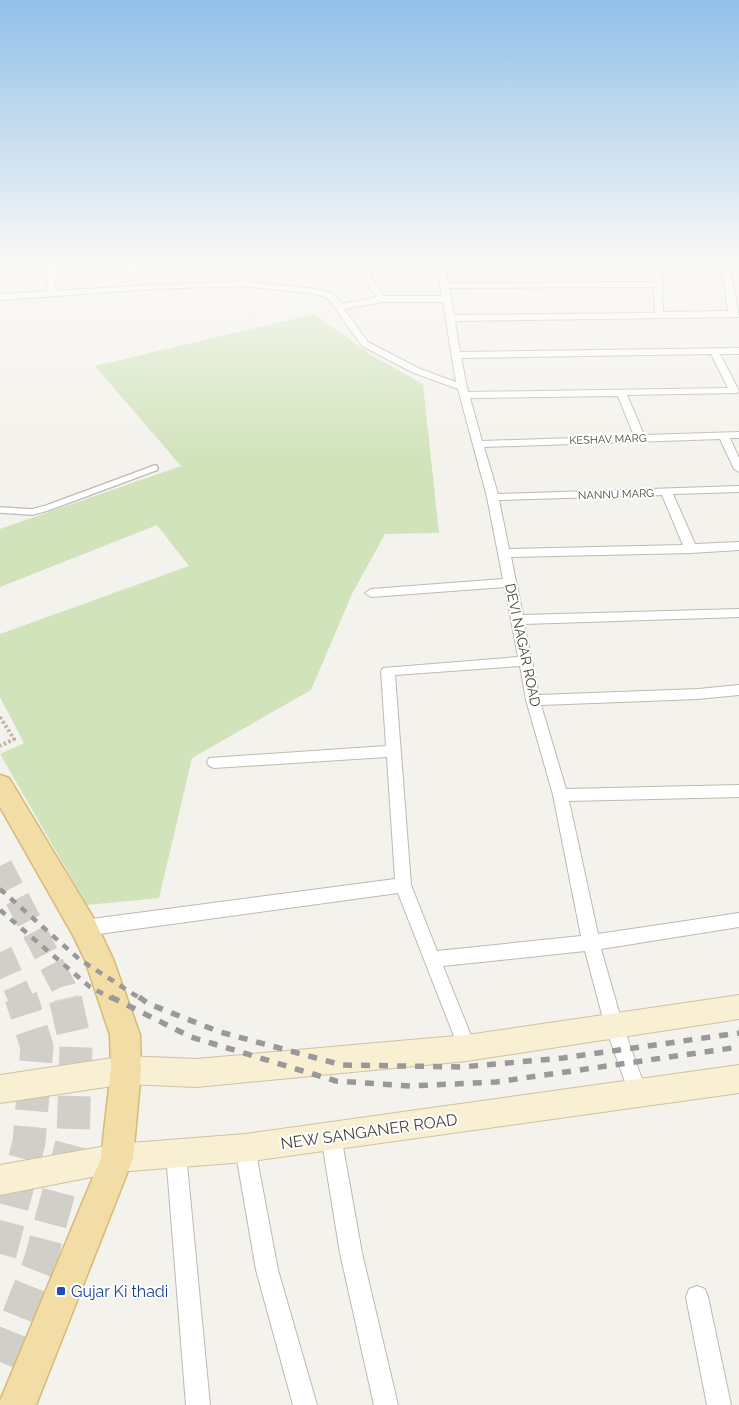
<svg xmlns="http://www.w3.org/2000/svg" width="739" height="1405" viewBox="0 0 739 1405" font-family="Raleway,sans-serif">
	<style>
		.green { fill: #d1e3ba }
		.lines { fill: none; stroke-linecap: round; stroke-linejoin: round }
		.primary-tunnel-far1 { stroke: #d2cfc9; stroke-width: 25; stroke-dasharray: 25 12; stroke-linecap: butt }
		.primary-tunnel { stroke: #d2cfc9; stroke-width: 33; stroke-dasharray: 33 16; stroke-linecap: butt }
		.lane-casing { stroke: #bfbab0; stroke-width: 8 }
		.street-casing { stroke: #bfbab0; stroke-width: 2 }
		.secondary-casing { stroke: #cec3a1; stroke-width: 2 }
		.primary-casing { stroke: #d7ba77; stroke-width: 3 }
		.path { stroke: #bfb5a3; stroke-width: 4; stroke-dasharray: 2.5 2.5; stroke-linecap: butt }
		.lane { stroke: #fff; stroke-width: 5.5 }
		.street { fill: #fff; fill-rule: evenodd }
		.secondary { fill: #f9efd2; fill-rule: evenodd }
		.primary { fill: #f3dda6; fill-rule: evenodd }
		.rail-far1 { stroke: #999; stroke-width: 4.5; stroke-dasharray: 7 7; stroke-linecap: butt }
		.rail { stroke: #999; stroke-width: 5.5; stroke-dasharray: 9 9; stroke-linecap: butt }
		.transit-dot { fill: #1a4fb4; stroke: #fff; stroke-width: 2 }
		.labels { text-anchor: middle; stroke-width: 4; stroke-linejoin: round; paint-order: stroke }
		.far-street-label { font-size: 11px; fill: #48433b; stroke: #fff }
		.street-label { font-size: 14px; fill: #48433b; stroke: #fff }
		.near-street-label { font-size: 16px; fill: #48433b; stroke: #fff }
		.near-transit-label { font-size: 16px; fill: #164399; stroke: #fff; text-anchor: start }
	</style>
	<rect width="100%" height="100%" fill="#f4f2ec"/>
	<path class="green" d="M 314,314 L 371,355 L 423,384 L 439,533 L 385,534 L 352,594 L 311,690 L 192,758 L 159,898 L 87,905 L 0,754 L 24,743 L 0,697 L 0,634 L 189,566 L 157,525 L 0,587 L 0,529 L 181,466 L 95,366 Z"/>
	<g class="lines">
		<g class="primary-tunnel-far1">
			<path d="M 0,866 L 63,986 L 66,999"/>
			<path d="M 0,952 L 21,999"/>
		</g>
		<g class="primary-tunnel">
			<path d="M 0,1254 L 29,1142 L 37,1047 L 21,997"/>
			<path d="M 0,1362 L 40,1262 L 73,1139 L 76,1046 L 65,997"/>
		</g>
		<defs>
			<path id="lane" d="M 0,510 L 32,512 L 47,508 L 155,468"/>
			<g id="street">
				<path d="M 29,263 L 58,263 L 55,279 L 56,291 L 152,285 L 241,282 L 259,263 L 267,263 L 249,282 L 316,289 L 334,294 L 341,304 L 377,297 L 364,279 L 363,263 L 371,263 L 372,279 L 384,296 L 442,296 L 436,263 L 444,263 L 448,283 L 654,282 L 653,263 L 661,263 L 663,312 L 728,311 L 721,263 L 729,263 L 739,317 L 455,321 L 460,352 L 739,348 L 739,354 L 720,354 L 739,391 L 737,393 L 627,395 L 644,435 L 739,432 L 739,438 L 730,438 L 739,458 L 739,472 L 734,469 L 720,439 L 484,447 L 498,494 L 739,486 L 739,492 L 673,494 L 695,544 L 739,542 L 739,550 L 691,553 L 511,557 L 523,615 L 739,609 L 739,617 L 524,624 L 539,695 L 698,689 L 739,685 L 739,695 L 698,699 L 541,705 L 566,789 L 739,785 L 739,797 L 569,801 L 598,934 L 739,913 L 739,927 L 601,949 L 623,1026 L 647,1093 L 645,1100 L 638,1102 L 631,1100 L 629,1093 L 605,1026 L 585,951 L 443,966 L 476,1048 L 473,1054 L 467,1057 L 461,1054 L 398,893 L 84,936 L 78,933 L 76,928 L 78,923 L 84,920 L 395,879 L 387,757 L 214,768 L 209,766 L 207,762 L 209,758 L 386,746 L 381,671 L 383,668 L 518,657 L 505,587 L 371,597 L 365,593 L 371,589 L 503,579 L 487,497 L 458,389 L 414,373 L 362,346 L 328,298 L 316,294 L 243,286 L 152,289 L 0,300 L 0,294 L 48,291 L 47,279 L 49,266 L 7,269 L 3,267 L 7,265 ZM 654,287 L 655,313 L 454,315 L 449,288 ZM 382,302 L 443,302 L 456,382 L 420,369 L 368,342 L 344,309 ZM 711,354 L 728,388 L 468,392 L 461,358 ZM 618,396 L 634,436 L 482,441 L 470,398 ZM 662,495 L 683,545 L 509,549 L 499,500 ZM 520,666 L 526,700 L 553,795 L 581,936 L 437,951 L 411,885 L 395,675 Z"/>
				<path d="M 130,263 L 138,263 L 135,275 L 128,273 Z"/>
				<path d="M 331,1126 L 338,1129 L 341,1136 L 362,1253 L 398,1405 L 374,1405 L 340,1253 L 321,1136 L 324,1129 Z"/>
				<path d="M 245,1138 L 252,1141 L 255,1148 L 278,1270 L 317,1405 L 293,1405 L 256,1270 L 235,1148 L 238,1141 Z"/>
				<path d="M 176,1144 L 183,1147 L 186,1154 L 210,1405 L 186,1405 L 166,1154 L 169,1147 Z"/>
				<path d="M 697,1286 L 705,1289 L 708,1297 L 731,1405 L 707,1405 L 686,1297 L 689,1289 Z"/>
			</g>
			<g id="secondary">
				<path d="M 739,995 L 739,1019 L 467,1061 L 196,1087 L 126,1084 L 0,1103 L 0,1075 L 126,1056 L 196,1059 L 467,1035 Z"/>
				<path d="M 739,1065 L 739,1093 L 245,1162 L 117,1172 L 0,1195 L 0,1165 L 117,1144 L 245,1134 Z"/>
			</g>
			<path id="primary" d="M 0,775 L 9,778 L 94,919 L 113,959 L 140,1035 L 141,1070 L 133,1158 L 36,1405 L 0,1405 L 0,1401 L 101,1158 L 111,1070 L 110,1035 L 85,960 L 74,937 L 0,807 Z"/>
		</defs>
		<use href="#lane" class="lane-casing"/>
		<use href="#street" class="street-casing"/>
		<use href="#secondary" class="secondary-casing"/>
		<use href="#primary" class="primary-casing"/>
		<path class="path" d="M 0,717 L 14,739 L 0,746"/>
		<use href="#lane" class="lane"/>
		<use href="#street" class="street"/>
		<use href="#secondary" class="secondary"/>
		<use href="#primary" class="primary"/>
		<g class="rail-far1">
			<path d="M 0,889 L 79,959 L 141,999"/>
			<path d="M 0,910 L 90,987 L 113,999"/>
		</g>
		<g class="rail">
			<path d="M 111,997 L 191,1037 L 336,1081 L 410,1086 L 496,1082 L 739,1047"/>
			<path d="M 139,997 L 149,1004 L 220,1032 L 342,1065 L 462,1067 L 563,1058 L 739,1033"/>
		</g>
	</g>
	<linearGradient id="sky" x2="0" y2="1"><stop stop-color="#91c0e8"/><stop offset="0.57" stop-color="#faf9f6"/><stop offset="1" stop-color="#faf9f6" stop-opacity="0"/></linearGradient>
	<rect width="739" height="459" fill="url(#sky)"/>
	<rect class="transit-dot" x="56" y="1286" width="10" height="10" rx="2.5"/>
	<g class="labels">
		<g class="far-street-label">
			<text transform="translate(608 439) rotate(-2)" y="4">KESHAV MARG</text>
			<text transform="translate(616 494) rotate(-2)" y="4">NANNU MARG</text>
		</g>
		<g class="street-label">
			<text transform="translate(523 645) rotate(78)" y="5">DEVI NAGAR ROAD</text>
		</g>
		<g class="near-street-label">
			<text transform="translate(369 1131) rotate(-8)" y="6">NEW SANGANER ROAD</text>
		</g>
		<g class="near-transit-label">
			<text x="71" y="1297">Gujar Ki thadi</text>
		</g>
	</g>
</svg>
